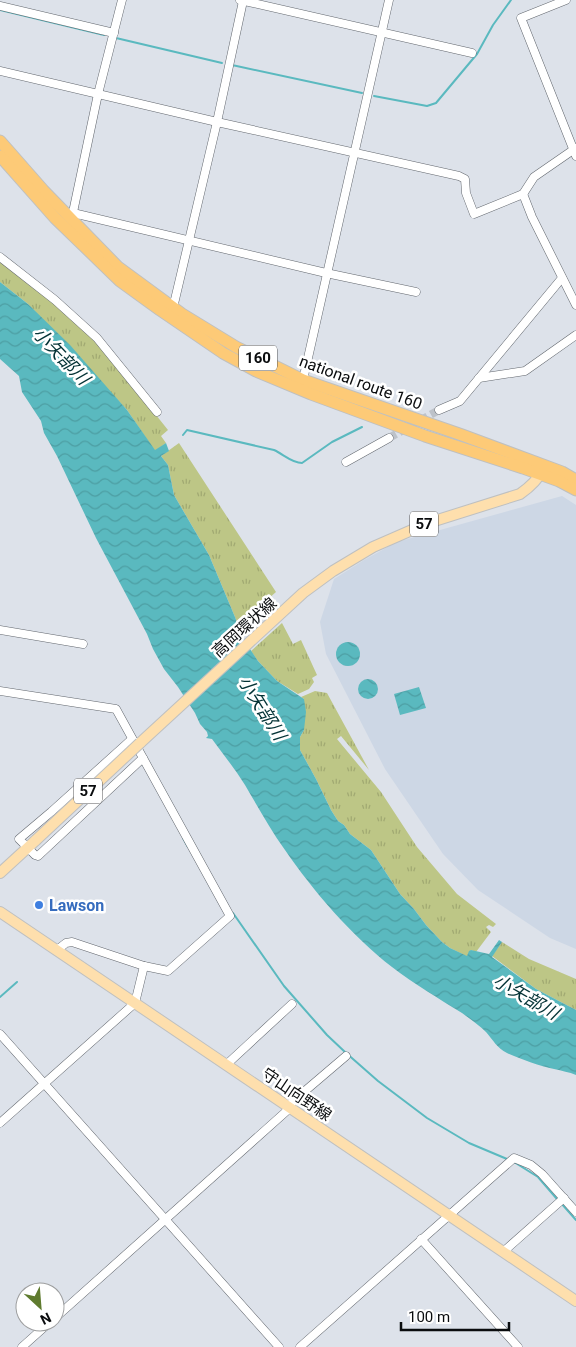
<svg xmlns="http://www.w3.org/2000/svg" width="576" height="1347" viewBox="0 0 576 1347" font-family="Roboto,'Noto Sans JP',sans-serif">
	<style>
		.built { fill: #cdd7e5 }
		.grass { fill: url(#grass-tufts) }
		.water { fill: url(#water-waves) }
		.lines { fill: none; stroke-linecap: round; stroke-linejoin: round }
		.stream { stroke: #5ab9bf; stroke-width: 2 }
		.minor-tunnel { stroke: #bdc2c9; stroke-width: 8; stroke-dasharray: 8 4; stroke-linecap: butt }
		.minor-casing { stroke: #62676e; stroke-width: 9 }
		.major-casing { stroke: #bfc0c0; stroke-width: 12 }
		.highway-casing { stroke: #bfc0c0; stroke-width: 13 }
		.minor { stroke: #fff; stroke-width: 8 }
		.major { stroke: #fedfad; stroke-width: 10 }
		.highway { stroke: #fdca77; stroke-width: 11 }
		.major-bridge-casing { stroke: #bfc0c0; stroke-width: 12; stroke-linecap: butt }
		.major-bridge { stroke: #fedfad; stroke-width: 10 }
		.shop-dot { fill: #3f7fe0; stroke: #fff; stroke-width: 2 }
		.labels { text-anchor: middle; stroke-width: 5; stroke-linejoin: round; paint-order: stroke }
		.shield { fill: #fff; stroke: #545556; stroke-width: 1 }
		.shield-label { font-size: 15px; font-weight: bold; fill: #0a0c0e }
		.street-label { font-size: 16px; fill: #0a0c0e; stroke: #fff }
		.shop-label { font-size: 16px; font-weight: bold; fill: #366cbe; stroke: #fff; text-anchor: start }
		.water-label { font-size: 18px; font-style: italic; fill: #033235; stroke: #fff }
	</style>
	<defs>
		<pattern id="grass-tufts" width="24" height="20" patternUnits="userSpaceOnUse" patternTransform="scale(1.25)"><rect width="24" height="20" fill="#bdc686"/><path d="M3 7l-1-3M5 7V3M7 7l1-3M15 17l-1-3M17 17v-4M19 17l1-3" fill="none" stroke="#a1a972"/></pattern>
		<pattern id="water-waves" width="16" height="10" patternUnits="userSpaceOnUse" patternTransform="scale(1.25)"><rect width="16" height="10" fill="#5ab9bf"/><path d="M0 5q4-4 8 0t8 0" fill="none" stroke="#4d9ea3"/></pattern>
	</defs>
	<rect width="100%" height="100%" fill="#dde2ea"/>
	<path class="built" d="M 562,496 L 576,505 L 576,949 L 550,938 L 478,890 L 443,854 L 385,769 L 326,654 L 320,622 L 334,579 L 364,560 L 397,542 Z"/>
	<g class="grass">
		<path d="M 0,261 C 31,284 63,308 91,336 C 119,366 143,399 168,430 L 161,436 L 166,443 L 155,451 L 127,410 L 28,304 L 0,282 Z"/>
		<path d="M 179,443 L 276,592 L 268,599 L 274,609 L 242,637 L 235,617 L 209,555 L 174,495 L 168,465 L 161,456 Z"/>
		<path d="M 282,623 L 293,644 L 301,640 L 317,675 L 312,678 L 314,682 L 309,689 L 298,694 L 277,681 L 258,661 L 251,651 Z"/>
		<path d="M 315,691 L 327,693 L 369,770 L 341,736 L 337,739 L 381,792 L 417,847 L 457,894 L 496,924 L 493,927 L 489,925 L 486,927 L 491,932 L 476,952 L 471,950 L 468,957 L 450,948 L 442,942 L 426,925 L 414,909 L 400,894 L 371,850 L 350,834 L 344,825 L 338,821 L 331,810 L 316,779 L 300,750 L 300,737 L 304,730 L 304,699 L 301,697 Z"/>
		<path d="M 502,942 L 529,959 L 576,979 L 576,1010 L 536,989 L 492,956 Z"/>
	</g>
	<g class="water">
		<path d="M 0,282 L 28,304 L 70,345 L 127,410 L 155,450 L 166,443 L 169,451 L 161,456 L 168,465 L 174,495 L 209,555 L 235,617 L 242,637 L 258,661 L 277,681 L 304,699 L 306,712 L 304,730 L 300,737 L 300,750 L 316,779 L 331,810 L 338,821 L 344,825 L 350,834 L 371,850 L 400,894 L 414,909 L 426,925 L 442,942 L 450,948 L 467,956 L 469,951 L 471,950 L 489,954 L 499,940 L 502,942 L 492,957 L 536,989 L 576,1010 L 576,1075 C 569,1072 562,1071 554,1069 C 540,1066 521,1059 507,1053 C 497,1048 493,1040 486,1032 C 479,1025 470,1019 462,1013 C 438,998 414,984 392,967 C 353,937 313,891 285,850 C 270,829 258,807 245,785 C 235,769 223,754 212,739 L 206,738 L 208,736 L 207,732 L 200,724 L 195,713 L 178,687 L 164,669 L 153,649 L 147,634 L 96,538 L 57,456 L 44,433 L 41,421 L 22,392 L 19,376 L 0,359 Z"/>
		<circle cx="348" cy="654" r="12"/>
		<circle cx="368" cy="689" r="10"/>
		<path d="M 419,687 L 426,708 L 400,715 L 394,694 Z"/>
	</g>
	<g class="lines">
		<g class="stream">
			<path d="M 0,10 L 104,35"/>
			<path d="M 116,38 L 222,63"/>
			<path d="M 232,65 L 362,93"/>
			<path d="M 374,96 L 427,106 L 436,103 L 477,54 L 493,25 L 511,0"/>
			<path d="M 183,435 L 187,430 L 274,450 C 283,454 292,463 302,463 L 332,442 L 362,427"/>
			<path d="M 183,838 L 188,847"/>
			<path d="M 233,913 L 284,986 L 327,1035 L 345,1052 L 378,1081 L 427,1118 L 469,1143 L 507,1159"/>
			<path d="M 0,997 L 17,982"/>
			<path d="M 514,1162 L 538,1177 L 557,1199"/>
			<path d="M 561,1203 L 576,1220"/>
		</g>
		<path class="minor-tunnel" d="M 389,438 L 439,410"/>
		<defs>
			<g id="minor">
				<path d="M 240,0 L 472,53"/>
				<path d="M 566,0 L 521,18 L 576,156"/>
				<path d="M 0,6 L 114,33"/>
				<path d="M 0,71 L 217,122 L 459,176 L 465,179 L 466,193 L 474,214 L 523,194 L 534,177 L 576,148"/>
				<path d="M 523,194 L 532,217 L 576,305"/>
				<path d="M 73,213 L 326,273 L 416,292"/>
				<path d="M 72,217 L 98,94 L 122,0"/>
				<path d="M 0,257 L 55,300 L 97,338 L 157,412"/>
				<path d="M 173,308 L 217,122 L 243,1"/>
				<path d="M 479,378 L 525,371 L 576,335"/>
				<path d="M 303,380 L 389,0"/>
				<path d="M 439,410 L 460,401 L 562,278"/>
				<path d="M 346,462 L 389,438"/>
				<path d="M 0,630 L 83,644"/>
				<path d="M 0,691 L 116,709 L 230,916 L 168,971 L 144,966 L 72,942 L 66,943 L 57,950"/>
				<path d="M 132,739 L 51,812 L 19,839 L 35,855 L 38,856 L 143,758"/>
				<path d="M 0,1034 L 279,1347"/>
				<path d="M 226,1065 L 292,1004"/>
				<path d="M 0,1123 L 135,1003 L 144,966"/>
				<path d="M 421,1239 L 518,1347"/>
				<path d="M 503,1252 L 564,1198"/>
				<path d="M 55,1318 L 290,1108 L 292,1102 L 346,1056"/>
				<path d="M 22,1347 L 50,1322"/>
				<path d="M 300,1347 L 514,1158 L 531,1165 L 542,1174 L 576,1212"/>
			</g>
			<g id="major">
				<path d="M 140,743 L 303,593 L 333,571 L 373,547 L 428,523 L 520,494 C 530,487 538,480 543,469"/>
				<path d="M 0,873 L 36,840"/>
				<path d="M 0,912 L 576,1301"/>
			</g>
			<g id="highway">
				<path d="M 0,141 L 43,190 L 118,267 L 182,314 L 236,347 L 303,380 L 462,435 L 562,472 L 576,480"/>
				<path d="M 0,156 L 55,218 L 120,281 L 160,310 L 223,353 L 256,371 L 311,394 L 425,436 L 523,468 L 559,481 L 576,490"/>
			</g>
		</defs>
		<use href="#minor" class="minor-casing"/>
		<use href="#major" class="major-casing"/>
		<use href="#highway" class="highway-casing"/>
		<use href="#minor" class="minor"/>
		<use href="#major" class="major"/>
		<use href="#highway" class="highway"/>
		<defs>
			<path id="major-bridge" d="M 36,840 L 140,743"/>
		</defs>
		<use href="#major-bridge" class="major-bridge-casing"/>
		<use href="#major-bridge" class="major-bridge"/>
	</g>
	<circle class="shop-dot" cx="39" cy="905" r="5"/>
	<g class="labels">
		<g class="shield">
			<rect x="239" y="345.5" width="38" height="25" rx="4"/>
			<rect x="410" y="511.5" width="28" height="25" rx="4"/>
			<rect x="74" y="778.5" width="28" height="25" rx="4"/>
		</g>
		<g class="shield-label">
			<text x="258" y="363">160</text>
			<text x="424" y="529">57</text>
			<text x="88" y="796">57</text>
		</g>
		<g class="street-label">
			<text transform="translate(361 382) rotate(20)" y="6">national route 160</text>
			<text transform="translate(244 627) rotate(-42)" y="6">高岡環状線</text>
			<text transform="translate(297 1094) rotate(34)" y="6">守山向野線</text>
		</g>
		<g class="shop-label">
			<text x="49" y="911">Lawson</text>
		</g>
		<g class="water-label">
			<text transform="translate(61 356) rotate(46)" y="6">小矢部川</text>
			<text transform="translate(262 708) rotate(58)" y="6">小矢部川</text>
			<text transform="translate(526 997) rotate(30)" y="6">小矢部川</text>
		</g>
	</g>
	<g transform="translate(40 1307) rotate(154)"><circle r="24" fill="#ffffff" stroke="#9d9e9f"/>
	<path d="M0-4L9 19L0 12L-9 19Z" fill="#5f7b2f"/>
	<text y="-8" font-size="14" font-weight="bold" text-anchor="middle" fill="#0a0c0e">N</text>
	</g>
	<path d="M401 1322v8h108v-8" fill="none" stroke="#0a0c0e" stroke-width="2.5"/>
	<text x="408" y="1322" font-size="15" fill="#0a0c0e" stroke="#ffffff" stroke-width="4" paint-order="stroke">100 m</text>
</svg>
